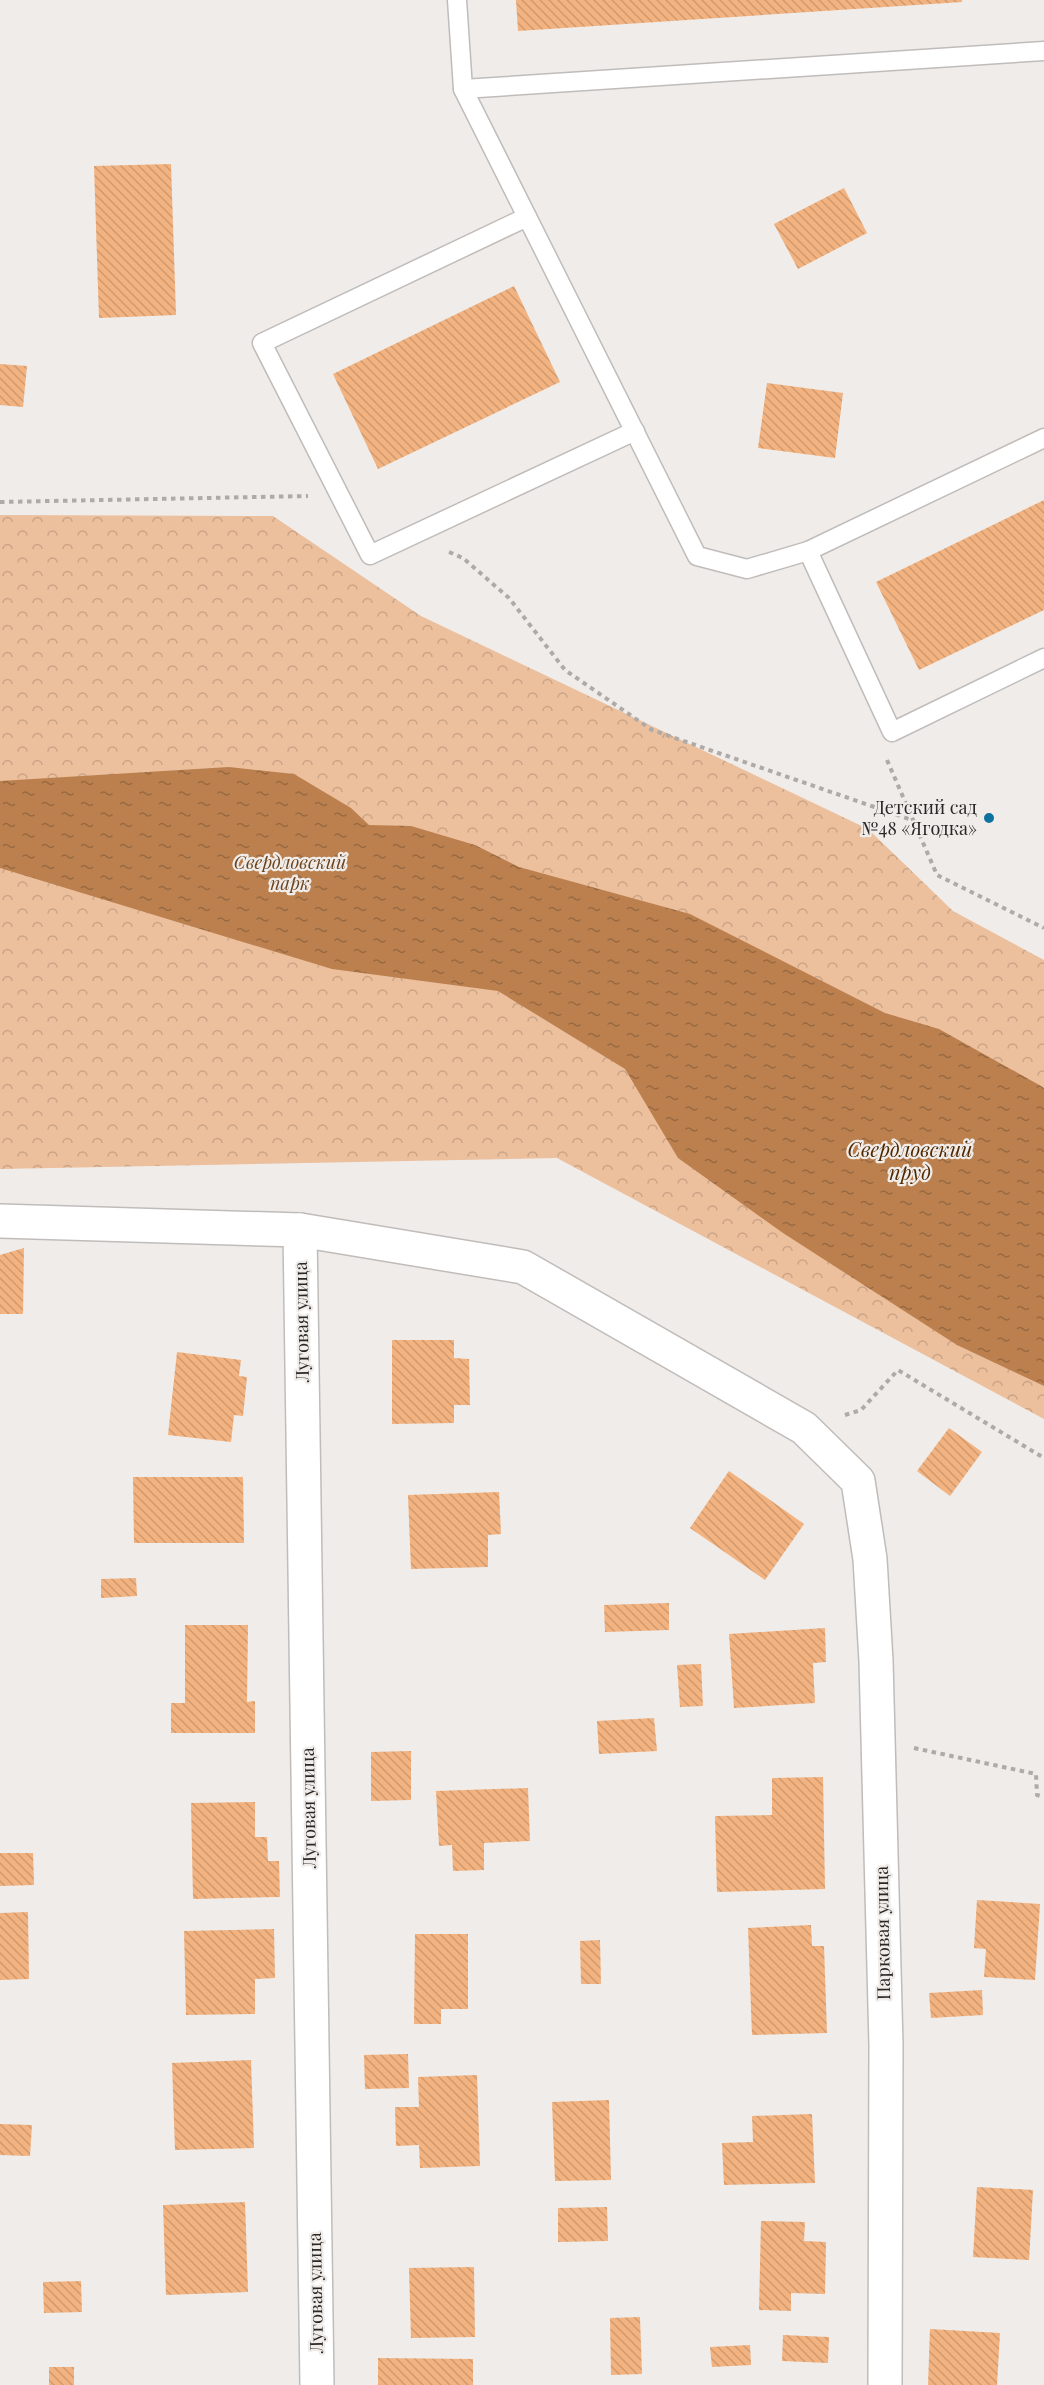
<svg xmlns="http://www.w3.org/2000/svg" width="1044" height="2385" viewBox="0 0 1044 2385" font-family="'Playfair Display',serif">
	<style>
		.park { fill: url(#park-crowns) }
		.water { fill: url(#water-ripples) }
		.building { fill: url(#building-back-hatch) }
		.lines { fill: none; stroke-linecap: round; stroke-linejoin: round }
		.service-casing { stroke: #c0bcba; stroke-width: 21 }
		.minor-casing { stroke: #c0bcba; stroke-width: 36 }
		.path { stroke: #aeaaa8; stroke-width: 4; stroke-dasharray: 4.5 4.5; stroke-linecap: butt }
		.service { stroke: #fff; stroke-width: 18 }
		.minor { stroke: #fff; stroke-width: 33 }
		.poi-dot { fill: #0e729f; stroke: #f0ece9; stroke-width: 2 }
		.labels { text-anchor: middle; stroke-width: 4.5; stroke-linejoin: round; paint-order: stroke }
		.poi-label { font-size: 18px; fill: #292726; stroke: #f0ece9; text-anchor: end }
		.park-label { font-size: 18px; font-style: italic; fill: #6d431f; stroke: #f0ece9 }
		.street-label { font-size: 18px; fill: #292726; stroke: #f0ece9 }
		.water-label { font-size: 20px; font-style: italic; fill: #502800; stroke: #f0ece9 }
	</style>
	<defs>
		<pattern id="park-crowns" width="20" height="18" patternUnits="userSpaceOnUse" patternTransform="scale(1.5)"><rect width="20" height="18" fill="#ecbf9d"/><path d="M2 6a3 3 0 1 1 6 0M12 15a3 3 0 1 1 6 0" fill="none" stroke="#caa487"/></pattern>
		<pattern id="water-ripples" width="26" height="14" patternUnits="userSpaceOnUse" patternTransform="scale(1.5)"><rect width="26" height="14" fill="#bb804e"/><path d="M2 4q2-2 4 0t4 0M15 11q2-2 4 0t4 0" fill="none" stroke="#986941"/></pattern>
		<pattern id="building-back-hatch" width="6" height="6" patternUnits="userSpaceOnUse" patternTransform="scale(1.5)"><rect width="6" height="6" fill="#f2b380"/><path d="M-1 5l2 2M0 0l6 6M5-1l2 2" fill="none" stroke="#d09a6e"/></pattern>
	</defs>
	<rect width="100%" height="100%" fill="#f0ece9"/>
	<path class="park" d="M 0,515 L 273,516 L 421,616 L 868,829 L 953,911 L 1044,960 L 1044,1419 L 557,1158 L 0,1169 Z"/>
	<path class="water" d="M 229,767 L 294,774 L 351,808 L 369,825 L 411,826 L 475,845 L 519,867 L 690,914 L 885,1013 L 939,1029 L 1041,1086 L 1044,1088 L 1044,1386 L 957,1345 L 783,1233 L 678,1158 L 625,1069 L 498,991 L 332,969 L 0,868 L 0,781 Z"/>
	<g class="building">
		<path d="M 516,0 L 962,0 L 962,2 L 518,31 Z"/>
		<path d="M 171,164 L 176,315 L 99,318 L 94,166 Z"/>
		<path d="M 844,188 L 867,233 L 798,269 L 774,224 Z"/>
		<path d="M 514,286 L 560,382 L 378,469 L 333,374 Z"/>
		<path d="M 0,364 L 27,366 L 23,407 L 0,405 Z"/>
		<path d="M 767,383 L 843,393 L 835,458 L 758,448 Z"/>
		<path d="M 1044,500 L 1044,610 L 919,670 L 876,582 Z"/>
		<path d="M 24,1248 L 23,1314 L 0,1314 L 0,1255 Z"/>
		<path d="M 392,1340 L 454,1340 L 454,1358 L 469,1359 L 470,1405 L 454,1405 L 454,1423 L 392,1424 Z"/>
		<path d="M 177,1352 L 241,1360 L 239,1376 L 247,1377 L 243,1416 L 234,1415 L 231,1442 L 168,1435 Z"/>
		<path d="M 949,1428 L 982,1452 L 950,1496 L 917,1471 Z"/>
		<path d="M 729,1471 L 804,1524 L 765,1580 L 690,1528 Z"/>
		<path d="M 133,1477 L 243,1477 L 244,1543 L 134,1543 Z"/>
		<path d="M 499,1492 L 501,1534 L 488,1535 L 488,1567 L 411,1569 L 408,1495 Z"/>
		<path d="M 136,1578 L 137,1596 L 101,1598 L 101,1579 Z"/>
		<path d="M 669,1603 L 669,1630 L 605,1632 L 604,1605 Z"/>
		<path d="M 185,1625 L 248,1625 L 247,1702 L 255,1701 L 255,1733 L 171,1733 L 171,1703 L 185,1703 Z"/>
		<path d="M 825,1628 L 826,1662 L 813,1663 L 815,1703 L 734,1708 L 729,1634 Z"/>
		<path d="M 701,1664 L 703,1706 L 680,1707 L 677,1665 Z"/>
		<path d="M 654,1718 L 657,1751 L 599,1754 L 597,1721 Z"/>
		<path d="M 411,1751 L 411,1800 L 371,1801 L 371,1752 Z"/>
		<path d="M 823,1777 L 825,1889 L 717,1892 L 715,1816 L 772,1815 L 772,1778 Z"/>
		<path d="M 528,1788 L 530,1841 L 484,1843 L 484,1870 L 453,1871 L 452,1845 L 439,1846 L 436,1791 Z"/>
		<path d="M 255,1802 L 255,1837 L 267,1837 L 268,1861 L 279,1861 L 280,1897 L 193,1899 L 191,1803 Z"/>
		<path d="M 0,1853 L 33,1853 L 34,1885 L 0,1886 Z"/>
		<path d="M 977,1900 L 1040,1904 L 1035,1980 L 984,1977 L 986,1949 L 974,1948 Z"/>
		<path d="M 28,1912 L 29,1979 L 0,1980 L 0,1913 Z"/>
		<path d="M 811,1925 L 812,1946 L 824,1946 L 827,2033 L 752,2035 L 748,1928 Z"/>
		<path d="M 274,1929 L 275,1978 L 255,1979 L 255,2014 L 186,2015 L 184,1931 Z"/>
		<path d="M 415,1934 L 468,1934 L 468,2009 L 441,2009 L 441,2024 L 414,2024 Z"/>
		<path d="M 600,1940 L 601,1984 L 581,1984 L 580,1941 Z"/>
		<path d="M 982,1990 L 983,2015 L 931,2018 L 929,1993 Z"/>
		<path d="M 408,2054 L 409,2088 L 365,2089 L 364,2055 Z"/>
		<path d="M 251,2060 L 254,2148 L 175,2150 L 172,2063 Z"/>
		<path d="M 477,2075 L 480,2166 L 420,2168 L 419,2145 L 396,2146 L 395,2107 L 419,2107 L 418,2077 Z"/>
		<path d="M 609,2100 L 611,2180 L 555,2181 L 552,2102 Z"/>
		<path d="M 812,2114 L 815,2183 L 724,2185 L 722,2143 L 753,2142 L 752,2116 Z"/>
		<path d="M 0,2124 L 32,2125 L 30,2156 L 0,2155 Z"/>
		<path d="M 977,2187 L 1033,2190 L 1029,2260 L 973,2257 Z"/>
		<path d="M 245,2202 L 248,2292 L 166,2295 L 163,2205 Z"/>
		<path d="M 607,2207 L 608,2241 L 558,2242 L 558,2208 Z"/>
		<path d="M 761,2221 L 805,2222 L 804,2241 L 826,2242 L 825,2294 L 791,2293 L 791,2311 L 759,2310 Z"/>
		<path d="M 474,2267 L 475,2337 L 411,2338 L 409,2268 Z"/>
		<path d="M 81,2281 L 82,2312 L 44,2313 L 43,2282 Z"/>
		<path d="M 640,2317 L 642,2374 L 611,2375 L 610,2318 Z"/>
		<path d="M 930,2329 L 1000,2333 L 997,2385 L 928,2385 Z"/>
		<path d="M 783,2335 L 829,2337 L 828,2363 L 782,2361 Z"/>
		<path d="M 750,2345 L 751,2365 L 712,2367 L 710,2347 Z"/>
		<path d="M 378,2358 L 473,2359 L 473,2385 L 378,2385 Z"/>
		<rect x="49" y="2367" width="25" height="18"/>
	</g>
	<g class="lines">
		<defs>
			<g id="service">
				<path d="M 457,0 L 463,89 L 697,556 L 747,569 L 808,551 L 1044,438"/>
				<path d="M 463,89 L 1044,51"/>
				<path d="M 527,217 L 262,343 L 370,555 L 635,431"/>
				<path d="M 808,551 L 892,732 L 1044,658"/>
			</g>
			<g id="minor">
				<path d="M 0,1221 L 300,1230 L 523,1267 L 804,1428 L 858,1481 L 870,1559 L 876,1661 L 886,2045 L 885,2385"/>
				<path d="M 300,1230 L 317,2385"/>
			</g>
		</defs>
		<use href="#service" class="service-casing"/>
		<use href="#minor" class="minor-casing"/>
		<g class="path">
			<path d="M 0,502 L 308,496"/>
			<path d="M 449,552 L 463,558 L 509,598 L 565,670 L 652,730 L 912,820"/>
			<path d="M 887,760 L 937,875 L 1044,928"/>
			<path d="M 845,1415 L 861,1410 L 898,1370 L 1044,1458"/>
			<path d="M 914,1748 L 1036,1774 L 1037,1795 L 1044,1797"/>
		</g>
		<use href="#service" class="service"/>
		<use href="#minor" class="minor"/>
	</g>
	<circle class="poi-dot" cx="989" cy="818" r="6"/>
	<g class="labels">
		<g class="poi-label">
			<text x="977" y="814">Детский сад<tspan x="977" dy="21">№48 «Ягодка»</tspan></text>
		</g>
		<g class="park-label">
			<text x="290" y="869">Свердловский<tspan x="290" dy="21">парк</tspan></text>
		</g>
		<g class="street-label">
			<text transform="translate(302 1322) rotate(-91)" y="6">Луговая улица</text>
			<text transform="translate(309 1808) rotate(-91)" y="6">Луговая улица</text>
			<text transform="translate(883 1933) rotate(-91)" y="6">Парковая улица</text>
			<text transform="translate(316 2293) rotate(-91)" y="6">Луговая улица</text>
		</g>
		<g class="water-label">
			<text x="910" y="1157">Свердловский<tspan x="910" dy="23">пруд</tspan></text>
		</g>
	</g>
</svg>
